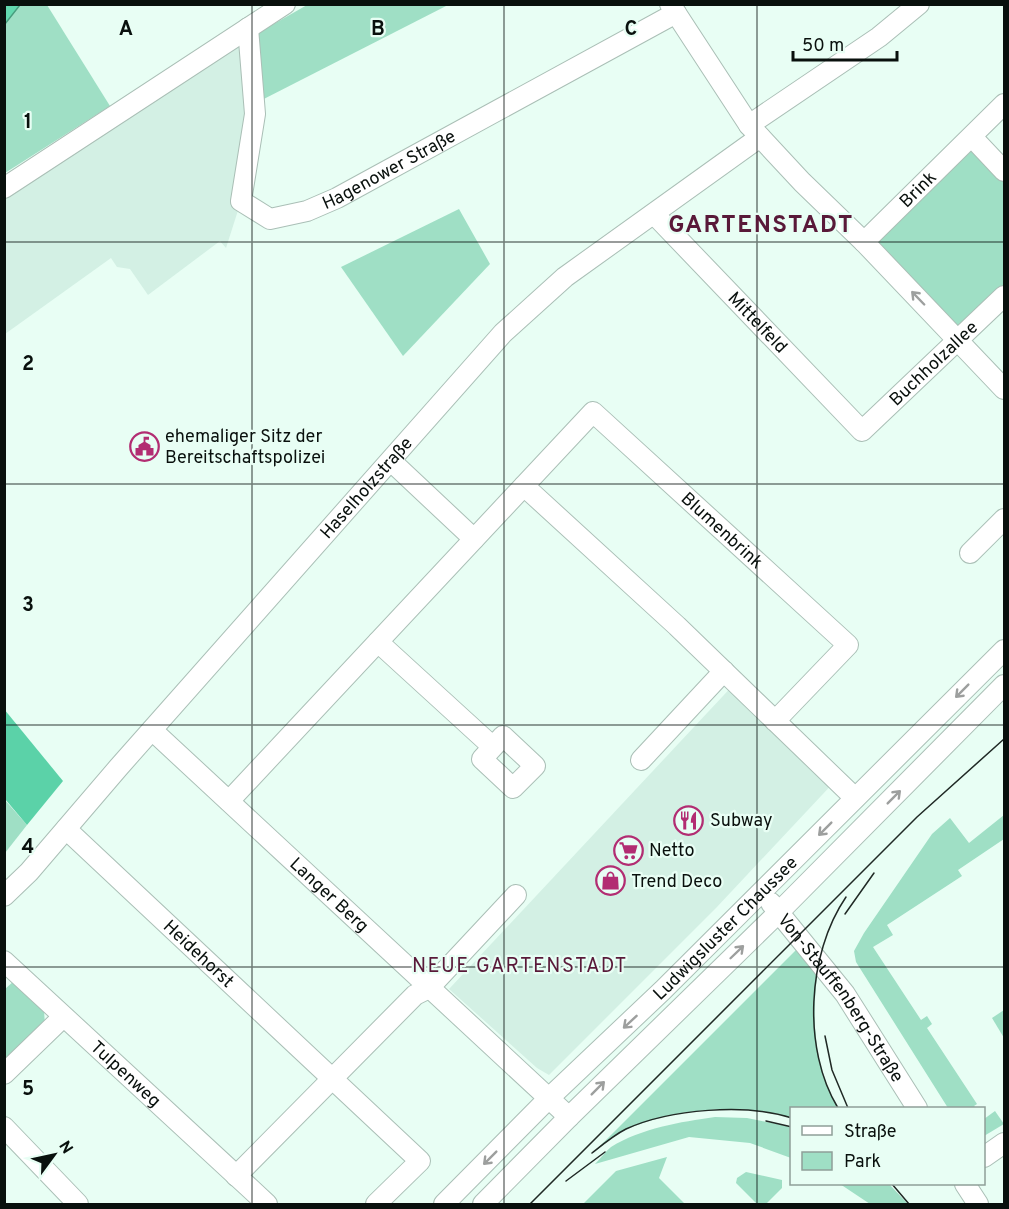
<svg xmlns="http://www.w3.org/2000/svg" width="1009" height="1209" viewBox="0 0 1009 1209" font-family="Overpass,sans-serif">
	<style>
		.built { fill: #d3f0e4 }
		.green { fill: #9fdfc5 }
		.forest { fill: #5bd2a8 }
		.water { fill: #63d9af; stroke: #489d7e; stroke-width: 1.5 }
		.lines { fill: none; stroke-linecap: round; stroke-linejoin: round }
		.minor-casing { stroke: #aabfb6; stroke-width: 22 }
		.minor { stroke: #fff; stroke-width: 20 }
		.tram { stroke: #202925; stroke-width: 1.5 }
		.oneway { stroke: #9d9f9e }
		.grid { fill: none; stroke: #09100d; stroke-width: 1.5; stroke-opacity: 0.55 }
		.labels { text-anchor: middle; stroke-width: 4.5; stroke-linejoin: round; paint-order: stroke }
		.street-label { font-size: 18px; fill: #09100d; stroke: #e8fef4 }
		.poi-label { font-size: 18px; fill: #09100d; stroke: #e8fef4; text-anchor: start }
		.neighbourhood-label { font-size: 20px; letter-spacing: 1.5px; fill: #591939; stroke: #e8fef4 }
		.district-label { font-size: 24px; font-weight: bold; letter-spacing: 1.5px; fill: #591939; stroke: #e8fef4 }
		.grid-label { font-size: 20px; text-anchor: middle; font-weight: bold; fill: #09100d; stroke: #e8fef4; stroke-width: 4.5; stroke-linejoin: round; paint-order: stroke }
	</style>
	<rect width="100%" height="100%" fill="#e8fef4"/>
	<g class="built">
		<path d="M 249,38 L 241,201 L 226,248 L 220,241 L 148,295 L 130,269 L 117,267 L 111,258 L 5,334 L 5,196 Z"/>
		<path d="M 737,681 L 837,779 L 716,908 L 549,1075 L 537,1068 L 449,989 Z"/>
	</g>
	<g class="green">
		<path d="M 20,5 L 47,5 L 110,106 L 5,173 L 5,24 Z"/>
		<path d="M 307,5 L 448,5 L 254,104 L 249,38 Z"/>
		<path d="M 972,137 L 1004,171 L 1004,296 L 959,340 L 864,242 Z"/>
		<path d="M 459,209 L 490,264 L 403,356 L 341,267 Z"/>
		<path d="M 4,799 L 27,825 L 5,853 L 4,853 Z"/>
		<path d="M 1004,815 L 1004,839 L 958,870 L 962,876 L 887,925 L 893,935 L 873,947 L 921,1020 L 927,1016 L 932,1024 L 927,1028 L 977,1104 L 974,1106 L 976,1108 L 948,1108 L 856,962 L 854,951 L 864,933 L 932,834 L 950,818 L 969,843 Z"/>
		<path d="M 803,943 L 819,962 C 811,1011 812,1064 838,1108 L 792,1108 L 791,1118 C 744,1102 672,1109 627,1129 C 616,1134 606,1143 596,1150 Z"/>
		<path d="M 14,981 L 44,1010 L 45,1025 L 5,1066 L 5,989 Z"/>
		<path d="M 1004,1010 L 1004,1038 L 992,1018 Z"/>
		<path d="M 995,1111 L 1004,1124 L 984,1136 L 984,1119 Z"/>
		<path d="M 715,1117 L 747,1118 L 791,1127 L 791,1158 L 750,1143 L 689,1137 L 595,1164 C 600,1159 605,1152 611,1147 C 642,1128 680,1122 715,1117 Z"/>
		<path d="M 667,1157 L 659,1178 L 685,1204 L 583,1204 L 616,1171 Z"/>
		<path d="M 746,1172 L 782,1180 L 782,1188 L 766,1204 L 757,1204 L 736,1183 L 737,1178 Z"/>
		<path d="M 840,1184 L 889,1184 L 907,1203 L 905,1204 L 870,1204 Z"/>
	</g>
	<path class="forest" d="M 4,709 L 63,781 L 27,825 L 5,799 Z"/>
	<path class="water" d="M 5,4 L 20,5 L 5,24 L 4,5 Z"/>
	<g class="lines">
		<defs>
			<g id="minor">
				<path id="s1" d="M 670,4 L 749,125 L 802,182 L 864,242 L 1004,104"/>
				<path id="s2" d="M 248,28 L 255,114 L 241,201 L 270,219 L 307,211 L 337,198 L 676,13"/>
				<path d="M 749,125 L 879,37 L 919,4"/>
				<path d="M 972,137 L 1004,171"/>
				<path d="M 4,188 L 285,4"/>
				<path id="s3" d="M 654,214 L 862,431 L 1004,296"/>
				<path d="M 864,242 L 1004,389"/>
				<path d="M 391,461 L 474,539"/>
				<path d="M 524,486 L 677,626 L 855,798"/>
				<path d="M 970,553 L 1004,519"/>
				<path d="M 378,642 L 493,747 L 482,759 L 513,788 L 535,766 L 503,736 L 493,747"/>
				<path id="s4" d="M 152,730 L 569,1117"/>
				<path d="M 641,760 L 724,671"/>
				<path id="s5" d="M 229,801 L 593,412 L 848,645 L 775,721"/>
				<path id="s6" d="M 66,829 L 420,1161 L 376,1204"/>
				<path id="s7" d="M 4,896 L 29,872 L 118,768 L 503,333 L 565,277 L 760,137"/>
				<path id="s8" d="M 771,903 L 845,994 L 917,1108"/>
				<path id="s9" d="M 4,961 L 267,1204"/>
				<path d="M 4,1074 L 63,1017"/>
				<path d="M 4,1127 L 78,1204"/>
				<path d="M 984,1157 L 1004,1143"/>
				<path d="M 236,1176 L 415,995 L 429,988 L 516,895"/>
				<path d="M 965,1184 L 978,1204"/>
				<path id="s10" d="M 444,1204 L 549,1098 L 663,990 L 1004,650"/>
				<path d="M 483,1204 L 569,1117 L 778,913 L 1004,685"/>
			</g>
		</defs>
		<use href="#minor" class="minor-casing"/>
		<use href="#minor" class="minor"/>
		<g class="tram">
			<path d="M 845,914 L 874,873"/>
			<path d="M 825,1036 L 832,1070 L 848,1108"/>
			<path d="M 838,1108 C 802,1049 807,954 846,897"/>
			<path d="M 766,1121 L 792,1127"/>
			<path d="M 592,1153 C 602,1145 614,1135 626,1129 C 670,1109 746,1103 792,1118"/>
			<path d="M 566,1181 L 605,1152"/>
			<path d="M 892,1184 L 909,1204"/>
			<path d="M 530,1204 L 917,817 L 1004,739"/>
		</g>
	</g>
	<defs><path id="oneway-shaft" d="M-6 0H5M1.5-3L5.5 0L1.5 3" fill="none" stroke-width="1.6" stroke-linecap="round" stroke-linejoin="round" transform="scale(1.5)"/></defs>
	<g class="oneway">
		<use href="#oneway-shaft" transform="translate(918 298) rotate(-134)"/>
		<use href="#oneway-shaft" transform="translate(962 691) rotate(135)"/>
		<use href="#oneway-shaft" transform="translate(894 797) rotate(-45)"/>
		<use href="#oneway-shaft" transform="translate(825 829) rotate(135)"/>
		<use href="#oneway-shaft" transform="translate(737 952) rotate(-44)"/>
		<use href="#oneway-shaft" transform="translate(630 1022) rotate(137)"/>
		<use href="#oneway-shaft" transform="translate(598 1088) rotate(-45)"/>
		<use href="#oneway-shaft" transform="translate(490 1158) rotate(135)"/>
	</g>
	<path class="grid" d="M 252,4 L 252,1204M 504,4 L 504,1204M 757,4 L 757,1204M 4,242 L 1004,242M 4,484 L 1004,484M 4,725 L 1004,725M 4,967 L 1004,967"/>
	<defs>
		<symbol id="civic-ring" viewBox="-11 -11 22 22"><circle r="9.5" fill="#e8fef4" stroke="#b22d72" stroke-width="1.5"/><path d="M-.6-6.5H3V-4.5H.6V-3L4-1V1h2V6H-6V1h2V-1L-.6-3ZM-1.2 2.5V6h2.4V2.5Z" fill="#b22d72"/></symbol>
		<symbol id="restaurant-ring" viewBox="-11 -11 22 22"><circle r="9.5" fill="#e8fef4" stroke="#b22d72" stroke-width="1.5"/><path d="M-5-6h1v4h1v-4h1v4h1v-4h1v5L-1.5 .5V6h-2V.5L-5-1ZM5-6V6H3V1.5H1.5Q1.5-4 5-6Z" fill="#b22d72"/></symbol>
		<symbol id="supermarket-ring" viewBox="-11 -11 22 22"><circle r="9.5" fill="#e8fef4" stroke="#b22d72" stroke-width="1.5"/><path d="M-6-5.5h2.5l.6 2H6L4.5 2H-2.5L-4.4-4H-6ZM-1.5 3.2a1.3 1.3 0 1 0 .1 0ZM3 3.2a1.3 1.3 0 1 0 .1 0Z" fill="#b22d72"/></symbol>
		<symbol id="shop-ring" viewBox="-11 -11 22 22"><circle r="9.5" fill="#e8fef4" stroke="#b22d72" stroke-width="1.5"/><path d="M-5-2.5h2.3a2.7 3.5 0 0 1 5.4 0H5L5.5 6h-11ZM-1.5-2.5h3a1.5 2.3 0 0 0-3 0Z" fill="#b22d72"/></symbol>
	</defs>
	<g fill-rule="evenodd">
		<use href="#civic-ring" x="128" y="430" width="33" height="33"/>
		<use href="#restaurant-ring" x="672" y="804" width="33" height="33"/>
		<use href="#supermarket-ring" x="612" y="834" width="33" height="33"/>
		<use href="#shop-ring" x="594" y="864" width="33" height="33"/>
	</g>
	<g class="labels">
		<g class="street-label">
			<text dy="6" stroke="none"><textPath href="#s2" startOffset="338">Hagenower Straße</textPath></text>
			<text dy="6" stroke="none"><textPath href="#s1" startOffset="384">Brink</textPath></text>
			<text dy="6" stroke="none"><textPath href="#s3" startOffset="150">Mittelfeld</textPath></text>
			<text dy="6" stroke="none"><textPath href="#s3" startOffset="399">Buchholzallee</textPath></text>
			<text dy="6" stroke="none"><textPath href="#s7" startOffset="546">Haselholzstraße</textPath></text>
			<text dy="6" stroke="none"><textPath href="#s5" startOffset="708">Blumenbrink</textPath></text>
			<text dy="6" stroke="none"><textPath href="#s4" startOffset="242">Langer Berg</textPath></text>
			<text dy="6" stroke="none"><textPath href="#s10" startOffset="394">Ludwigsluster Chaussee</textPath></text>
			<text dy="6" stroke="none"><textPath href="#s6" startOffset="182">Heidehorst</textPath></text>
			<text dy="6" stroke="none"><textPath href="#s8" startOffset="118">Von-Stauffenberg-Straße</textPath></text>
			<text dy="6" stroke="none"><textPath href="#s9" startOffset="166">Tulpenweg</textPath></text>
		</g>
		<g class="poi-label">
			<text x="165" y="442">ehemaliger Sitz der<tspan x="165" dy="21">Bereitschaftspolizei</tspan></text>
			<text x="710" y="826">Subway</text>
			<text x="649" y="856">Netto</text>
			<text x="631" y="887">Trend Deco</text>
		</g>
		<g class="neighbourhood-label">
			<text x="520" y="972">NEUE GARTENSTADT</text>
		</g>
		<g class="district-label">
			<text x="761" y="232">GARTENSTADT</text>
		</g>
	</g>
	<g class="grid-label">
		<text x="126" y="35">A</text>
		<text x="378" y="35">B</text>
		<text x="631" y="35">C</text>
		<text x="28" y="128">1</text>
		<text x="28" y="370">2</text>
		<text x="28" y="611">3</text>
		<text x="28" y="853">4</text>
		<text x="28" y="1095">5</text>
	</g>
	<rect width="1009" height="1209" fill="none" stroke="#09100d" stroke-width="12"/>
	<rect x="790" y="1107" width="195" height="78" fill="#e8fef4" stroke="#8f9f98" stroke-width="1.5"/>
	<rect x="802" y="1126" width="30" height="9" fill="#ffffff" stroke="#8f9f98" stroke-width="1.5"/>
	<text x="844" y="1137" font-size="18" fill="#09100d">Straße</text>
	<rect x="802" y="1152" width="30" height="18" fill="#9fdfc5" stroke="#8f9f98" stroke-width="1.5"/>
	<text x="844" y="1167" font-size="18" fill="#09100d">Park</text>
	<g transform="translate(54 1155) rotate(57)" stroke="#e8fef4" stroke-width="4.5" paint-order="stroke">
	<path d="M0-4.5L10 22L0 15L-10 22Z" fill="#09100d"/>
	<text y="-9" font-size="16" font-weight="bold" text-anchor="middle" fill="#09100d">N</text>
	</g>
	<path d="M793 51v9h104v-9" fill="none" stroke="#09100d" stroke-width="3"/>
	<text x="802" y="51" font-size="18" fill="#09100d" stroke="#e8fef4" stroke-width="4.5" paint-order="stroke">50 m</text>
</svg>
